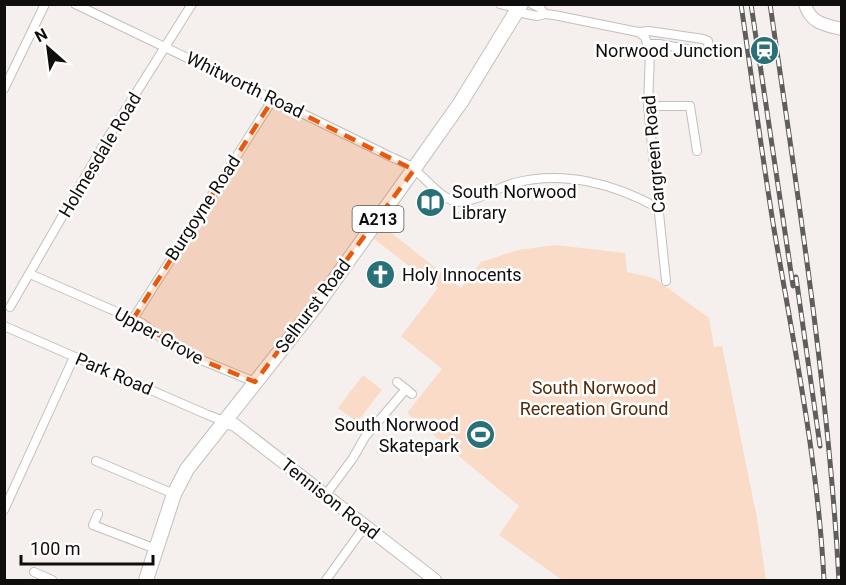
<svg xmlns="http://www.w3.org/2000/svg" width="846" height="585" viewBox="0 0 846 585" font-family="Roboto,sans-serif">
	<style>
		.green { fill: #fadbc7 }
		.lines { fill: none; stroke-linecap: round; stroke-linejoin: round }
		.street-casing { stroke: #c3bfbc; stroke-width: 10 }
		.secondary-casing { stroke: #c3bfbc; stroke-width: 14 }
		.primary-casing { stroke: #c3bfbc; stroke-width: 16 }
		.street { stroke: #fff; stroke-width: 8 }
		.secondary { stroke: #fff; stroke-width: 12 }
		.primary { stroke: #fff; stroke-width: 14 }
		.rail-casing { stroke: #605d5b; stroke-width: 5 }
		.rail { stroke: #fff; stroke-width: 3; stroke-dasharray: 9; stroke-linecap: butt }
		.marked { fill: #e8590c; fill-opacity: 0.2; stroke: #e8590c; stroke-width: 4.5; stroke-dasharray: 12 8; stroke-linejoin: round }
		.labels { text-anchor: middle; stroke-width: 5; stroke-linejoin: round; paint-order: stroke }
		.shield { fill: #fff; stroke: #585656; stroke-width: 1.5 }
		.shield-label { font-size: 16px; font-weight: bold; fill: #100e0d }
		.poi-label { font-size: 18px; fill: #100e0d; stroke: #fff; text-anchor: end }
		.street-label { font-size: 18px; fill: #100e0d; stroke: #fff }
		.park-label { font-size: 18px; fill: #512b0c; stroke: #fff }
	</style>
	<rect width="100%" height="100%" fill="#f5f0ed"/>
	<g class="green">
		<path d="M 384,227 L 461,288 L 481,262 L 518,250 L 555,245 L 625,253 L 627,272 L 654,278 L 709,318 L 714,347 L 722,346 L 757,518 L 766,580 L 562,580 L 499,535 L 519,506 L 407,413 L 442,369 L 401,336 L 438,288 L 374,239 Z"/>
		<path d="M 363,375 L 382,390 L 357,422 L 338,408 Z"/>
	</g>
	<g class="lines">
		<defs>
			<g id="street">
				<path d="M 75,4 C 181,55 286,105 391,157 C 398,160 406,163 411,167 C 425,177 438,196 454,201 C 469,206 498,187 514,183 C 564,170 615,184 658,208"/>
				<path d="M 500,4 L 519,9"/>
				<path d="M 532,4 L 540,8 L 545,14"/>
				<path d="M 517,12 L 537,16 L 545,14 L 554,15 L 638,32 L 649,31 L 703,39 L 708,41 L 709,53 L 659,44 L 649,44"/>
				<path d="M 638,32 L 645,37 L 650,53 L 648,106 L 666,281"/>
				<path d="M 4,89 L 45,4"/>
				<path d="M 648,106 L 690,106 L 697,151"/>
				<path d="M 30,274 L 142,323 L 168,343 L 194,357 L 255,382"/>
				<path d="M 10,307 L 104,144 L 192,4"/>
				<path d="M 133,319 L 273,99"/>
				<path d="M 4,326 L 208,415 L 224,421"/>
				<path d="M 397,382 L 412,394"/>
				<path d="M 96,461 L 174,494"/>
				<path d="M 325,496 L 353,458 L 365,437 L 406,389"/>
				<path d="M 4,510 L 74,357"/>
				<path d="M 98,514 L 93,525 L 156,549"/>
				<path d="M 34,572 L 52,580"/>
				<path d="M 326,580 L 365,526"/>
			</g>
			<g id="secondary">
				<path d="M 805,4 C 810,23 825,25 842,29"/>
				<path d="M 224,421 L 235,425 L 435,580"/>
			</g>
			<path id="primary" d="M 146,580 L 174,494 L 187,469 L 315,307 L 401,187 L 461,102 L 521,4"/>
		</defs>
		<use href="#street" class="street-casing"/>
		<use href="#secondary" class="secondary-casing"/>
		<use href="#primary" class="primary-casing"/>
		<use href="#street" class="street"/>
		<use href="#secondary" class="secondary"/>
		<use href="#primary" class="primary"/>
		<defs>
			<g id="rail">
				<path d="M 741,4 C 752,80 762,155 774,229 C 794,346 818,462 824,580"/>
				<path d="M 751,4 L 793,286"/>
				<path d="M 770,4 C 798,196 828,387 839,580"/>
				<path d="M 796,277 L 820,446"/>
			</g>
		</defs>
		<use href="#rail" class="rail-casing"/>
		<use href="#rail" class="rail"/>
	</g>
	<path class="marked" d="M 273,99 L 414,170 L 255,382 L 194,357 L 133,319 Z"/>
	<defs>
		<symbol id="station-disc" viewBox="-11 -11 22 22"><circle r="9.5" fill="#287179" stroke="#fff"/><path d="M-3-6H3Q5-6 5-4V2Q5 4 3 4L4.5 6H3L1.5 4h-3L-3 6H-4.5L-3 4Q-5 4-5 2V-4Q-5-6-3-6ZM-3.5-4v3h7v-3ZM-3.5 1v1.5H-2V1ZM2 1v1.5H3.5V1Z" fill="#fff"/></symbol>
		<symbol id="library-disc" viewBox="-11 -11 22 22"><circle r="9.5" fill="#287179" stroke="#fff"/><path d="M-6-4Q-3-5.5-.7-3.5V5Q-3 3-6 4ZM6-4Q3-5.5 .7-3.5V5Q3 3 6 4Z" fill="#fff"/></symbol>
		<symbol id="church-disc" viewBox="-11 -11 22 22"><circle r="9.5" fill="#287179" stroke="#fff"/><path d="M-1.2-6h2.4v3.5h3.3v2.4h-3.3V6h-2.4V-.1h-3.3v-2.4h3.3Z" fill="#fff"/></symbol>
		<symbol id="stadium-disc" viewBox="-11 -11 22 22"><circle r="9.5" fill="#287179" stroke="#fff"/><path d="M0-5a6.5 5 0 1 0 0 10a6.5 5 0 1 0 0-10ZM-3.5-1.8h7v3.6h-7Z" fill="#fff"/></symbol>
	</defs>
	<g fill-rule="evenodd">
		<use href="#station-disc" x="748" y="34" width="33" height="33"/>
		<use href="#library-disc" x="414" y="186" width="33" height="33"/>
		<use href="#church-disc" x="364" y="258" width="33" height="33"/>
		<use href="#stadium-disc" x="464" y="418" width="33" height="33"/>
	</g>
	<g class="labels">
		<rect class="shield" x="352.5" y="206" width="51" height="26" rx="4.5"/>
		<g class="shield-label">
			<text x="378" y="225">A213</text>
		</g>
		<g class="poi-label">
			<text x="743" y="57">Norwood Junction</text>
			<text x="452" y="198" text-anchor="start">South Norwood<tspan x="452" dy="21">Library</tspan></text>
			<text x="402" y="281" text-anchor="start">Holy Innocents</text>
			<text x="459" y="431">South Norwood<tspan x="459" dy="21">Skatepark</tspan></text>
		</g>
		<g class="street-label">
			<text transform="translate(245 85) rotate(26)" y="6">Whitworth Road</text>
			<text transform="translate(654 154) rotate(-95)" y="6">Cargreen Road</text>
			<text transform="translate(100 155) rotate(-59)" y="6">Holmesdale Road</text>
			<text transform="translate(203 208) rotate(-57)" y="6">Burgoyne Road</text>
			<text transform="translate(313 306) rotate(-53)" y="6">Selhurst Road</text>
			<text transform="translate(159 336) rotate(29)" y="6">Upper Grove</text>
			<text transform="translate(114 374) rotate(23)" y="6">Park Road</text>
			<text transform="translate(330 499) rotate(38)" y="6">Tennison Road</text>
		</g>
		<g class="park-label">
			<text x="594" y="394">South Norwood<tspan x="594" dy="21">Recreation Ground</tspan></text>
		</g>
	</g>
	<rect width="846" height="585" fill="none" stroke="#100e0d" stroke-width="12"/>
	<g transform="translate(48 48) rotate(332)" stroke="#ffffff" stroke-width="4.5" paint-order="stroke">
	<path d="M0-4.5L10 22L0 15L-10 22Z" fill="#100e0d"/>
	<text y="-9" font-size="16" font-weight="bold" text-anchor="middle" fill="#100e0d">N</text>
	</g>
	<path d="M21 555v9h132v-9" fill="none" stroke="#100e0d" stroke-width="3"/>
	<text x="30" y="555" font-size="18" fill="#100e0d" stroke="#ffffff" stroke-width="4.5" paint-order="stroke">100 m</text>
</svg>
